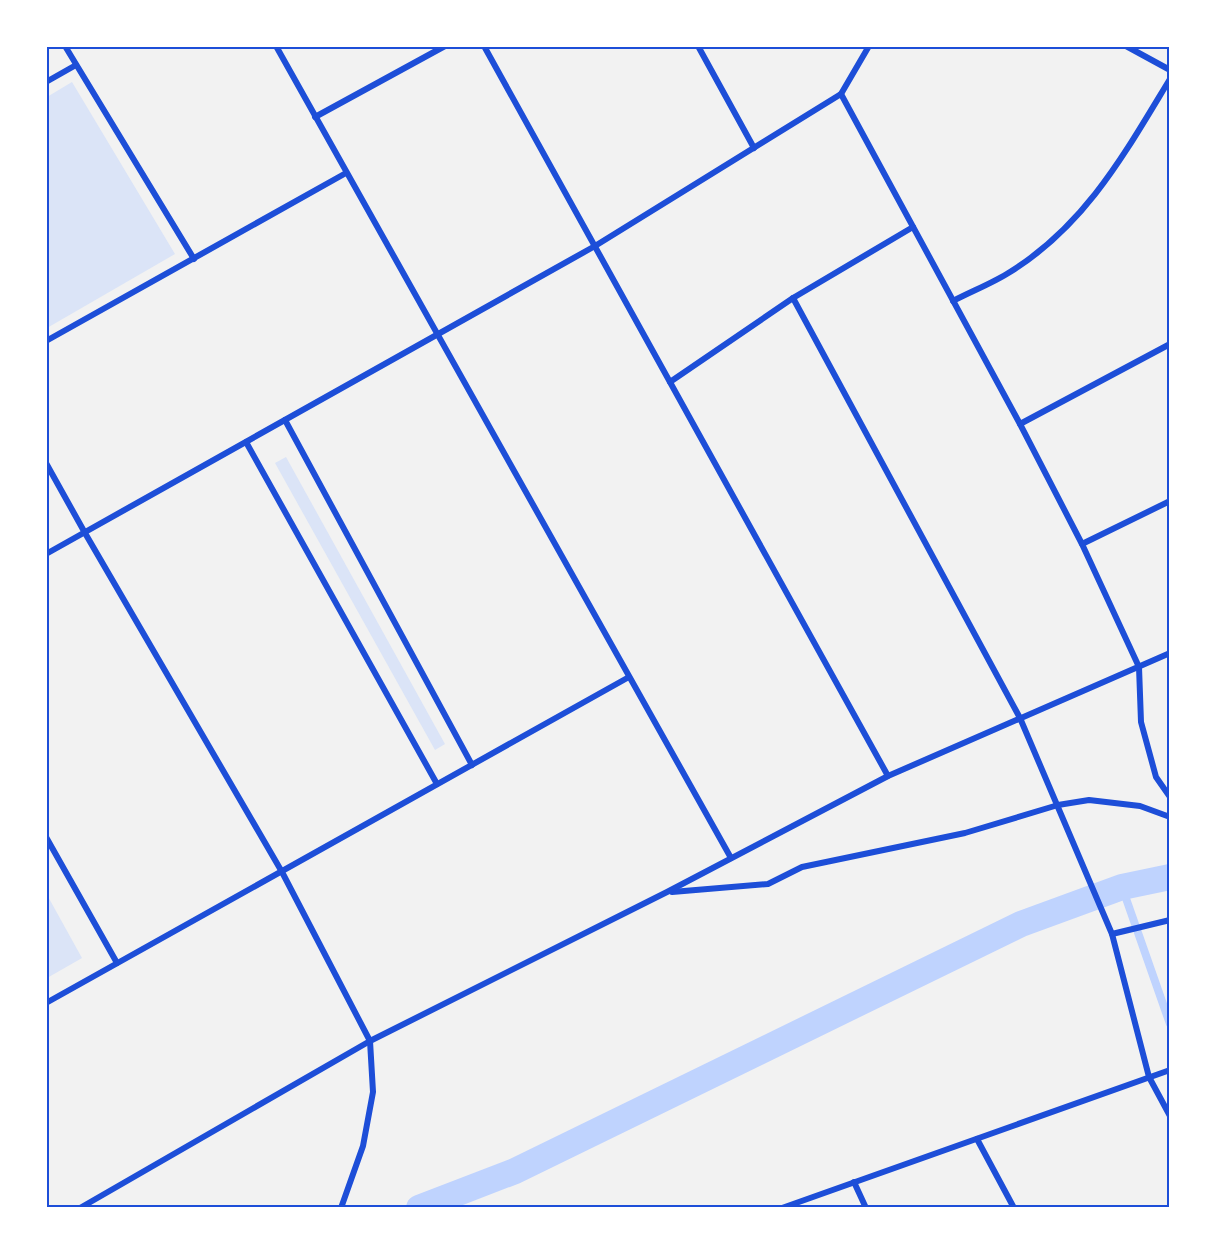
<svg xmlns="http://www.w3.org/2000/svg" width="1216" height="1254" viewBox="0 0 1216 1254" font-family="'Alegreya Sans',sans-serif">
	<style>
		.green { fill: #dbe4f7 }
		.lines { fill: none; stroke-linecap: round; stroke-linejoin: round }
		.stream { stroke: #bfd3fe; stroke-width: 8 }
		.canal { stroke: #bfd3fe; stroke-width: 26 }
		.minor { stroke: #1d4ed8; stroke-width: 6 }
		.neatline { fill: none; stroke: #1d4ed8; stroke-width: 2 }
	</style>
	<rect width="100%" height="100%" fill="#f2f2f2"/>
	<g class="green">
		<path d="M 72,82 L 175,254 L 47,328 L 47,97 Z"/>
		<path d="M 286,457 L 445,744 L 435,750 L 275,463 Z"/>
		<path d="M 46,893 L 82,958 L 47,978 L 46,978 Z"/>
	</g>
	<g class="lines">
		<path class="stream" d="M 1122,887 L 1170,1024"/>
		<path class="canal" d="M 419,1208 L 515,1171 L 1021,924 L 1122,887 L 1170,877"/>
		<g class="minor">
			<path d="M 65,46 L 194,259"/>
			<path d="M 276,46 L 731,858"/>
			<path d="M 484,46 L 888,776"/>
			<path d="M 698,46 L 754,148"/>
			<path d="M 1126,46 L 1170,70"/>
			<path d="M 46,82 L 76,65"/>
			<path d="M 841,94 L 1020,424 L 1082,544 L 1139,667 L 1141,722 L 1156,777 L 1170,797"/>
			<path d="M 315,117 L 445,46"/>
			<path d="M 793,298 L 1020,718 L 1112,934 L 1149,1077 L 1170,1116"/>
			<path d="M 953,301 C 972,291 993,283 1010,272 C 1086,225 1125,153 1170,79"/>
			<path d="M 46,341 L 346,173"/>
			<path d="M 670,382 L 793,298 L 913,227"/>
			<path d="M 285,420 L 472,765"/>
			<path d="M 1020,424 L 1170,344"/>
			<path d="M 246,442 L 437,784"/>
			<path d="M 46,463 L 85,533 L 282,872 L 370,1041 L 373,1092 L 363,1146 L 341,1208"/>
			<path d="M 1082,544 L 1170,501"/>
			<path d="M 46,554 L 595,246 L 841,94 L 869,46"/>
			<path d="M 46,837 L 117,963"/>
			<path d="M 672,892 L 768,884 L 802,867 L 965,833 L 1058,805 L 1089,800 L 1140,806 L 1170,817"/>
			<path d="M 1112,934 L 1170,920"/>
			<path d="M 46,1003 L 629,677"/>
			<path d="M 977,1139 L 1014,1208"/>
			<path d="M 854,1182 L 866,1208"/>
			<path d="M 80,1208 L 370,1041 L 667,892 L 888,776 L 1170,653"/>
			<path d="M 782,1208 L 1170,1070"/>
		</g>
	</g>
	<rect width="1216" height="1254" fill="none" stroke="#ffffff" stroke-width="96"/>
	<rect x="48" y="48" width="1120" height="1158" class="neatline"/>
</svg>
